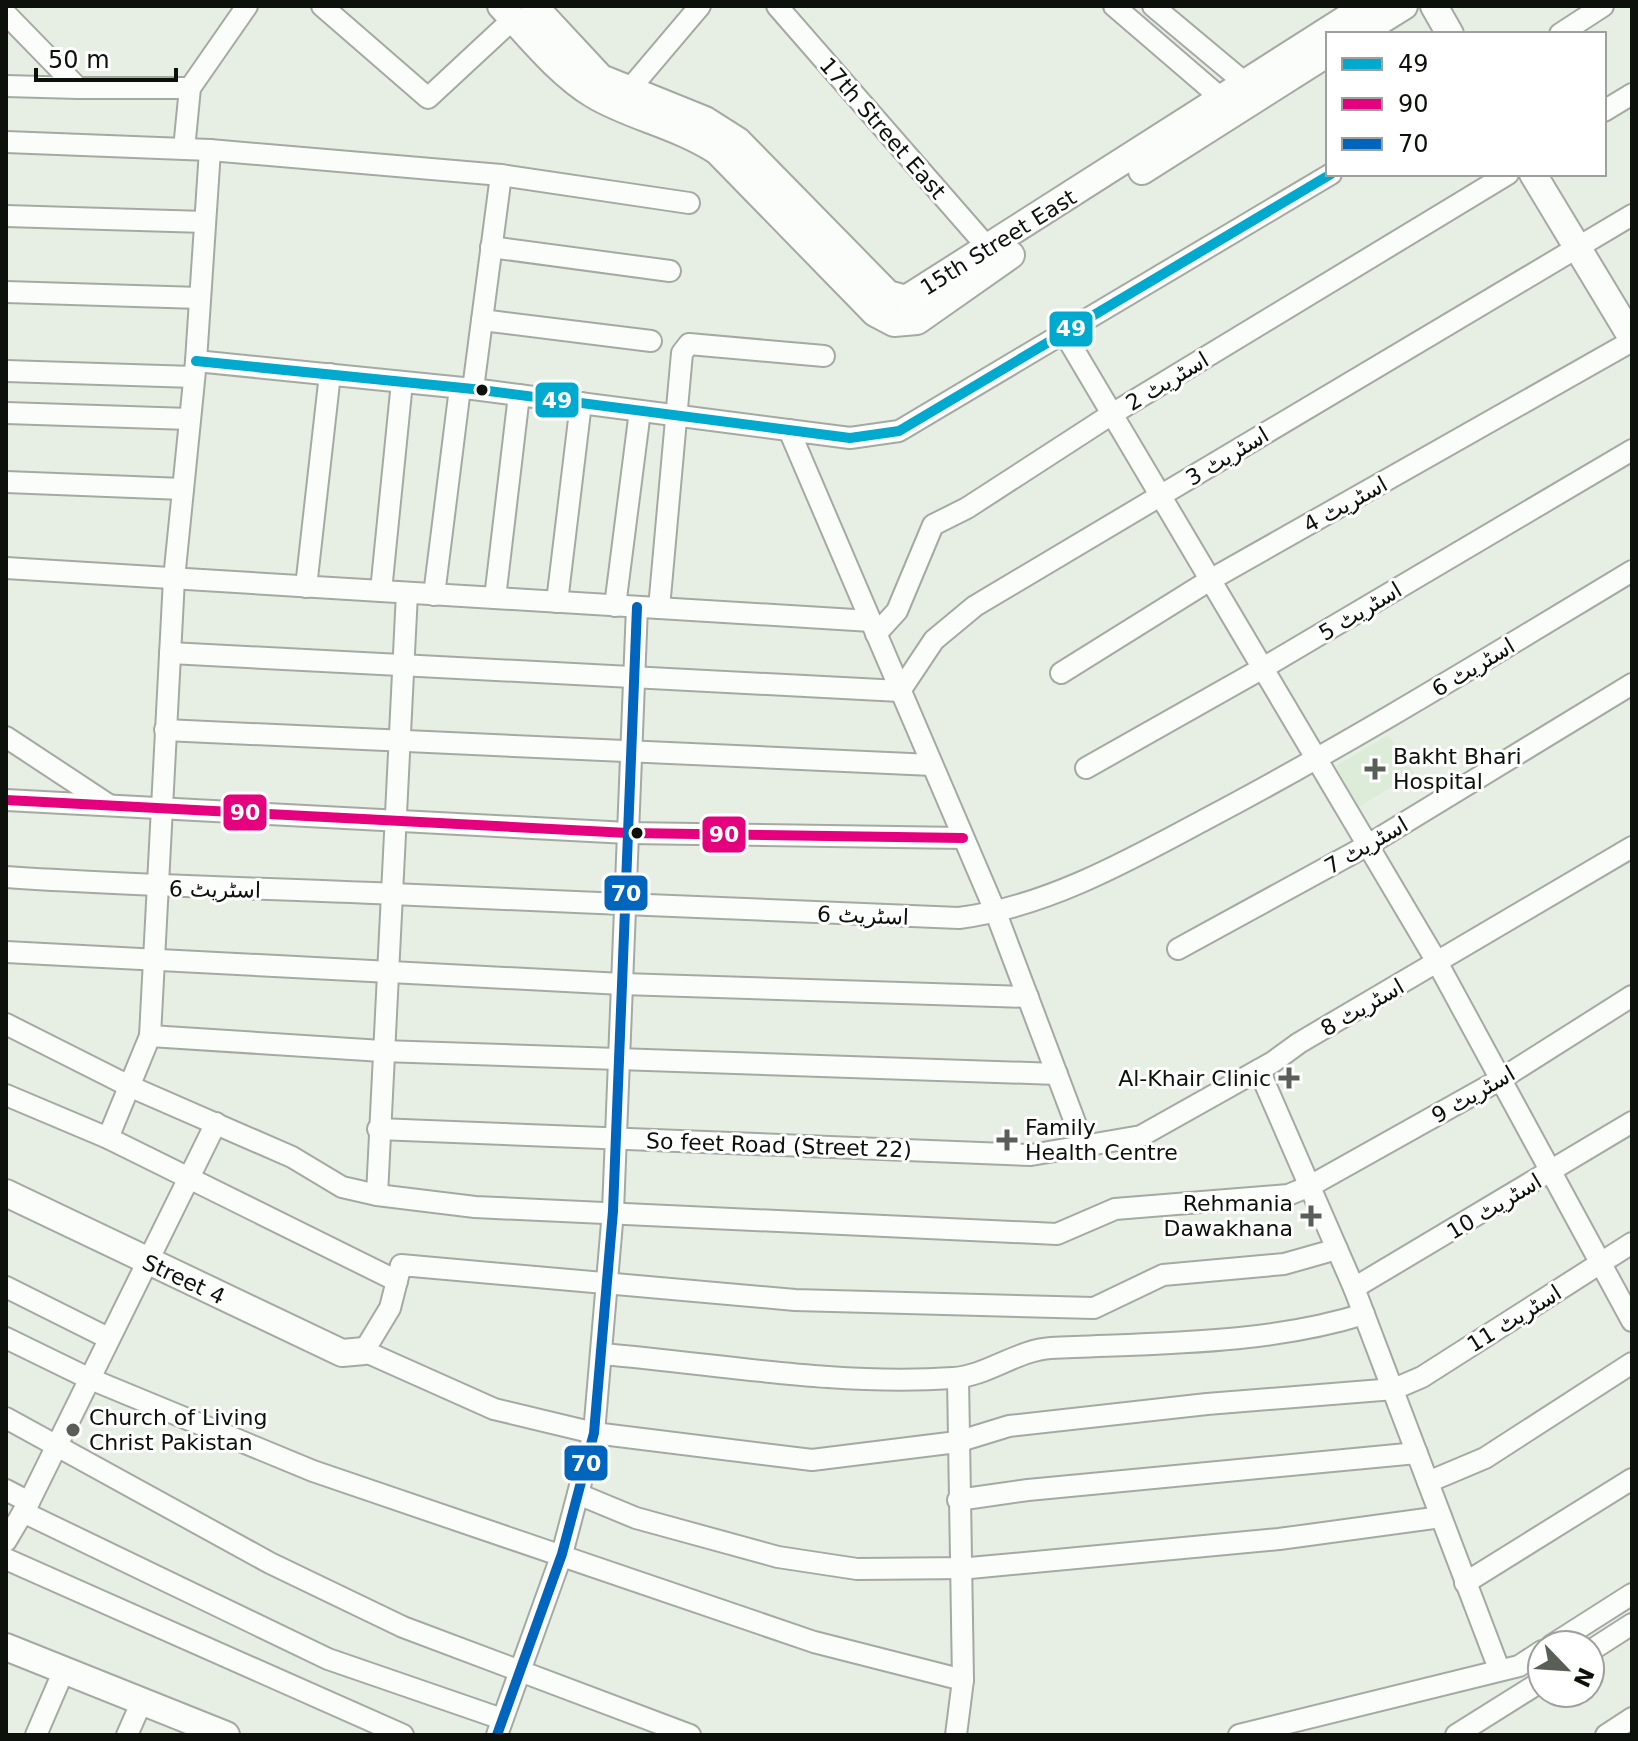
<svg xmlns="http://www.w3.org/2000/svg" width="1638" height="1741" viewBox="0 0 1638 1741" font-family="'DejaVu Sans','Noto Naskh Arabic',sans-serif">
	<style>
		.built { fill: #ddebd9 }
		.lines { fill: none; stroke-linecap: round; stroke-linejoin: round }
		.minor-casing { stroke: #a4aaa2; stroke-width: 24 }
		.tertiary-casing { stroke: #a4aaa2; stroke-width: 30 }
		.minor { stroke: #fbfdfb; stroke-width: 20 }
		.tertiary { stroke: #fbfdfb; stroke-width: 26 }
		.bus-1-casing { stroke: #fff; stroke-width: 16 }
		.bus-2-casing { stroke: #fff; stroke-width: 16 }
		.bus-3-casing { stroke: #fff; stroke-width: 16 }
		.bus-1 { stroke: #00a9ce; stroke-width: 10 }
		.bus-2 { stroke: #e5007d; stroke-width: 10 }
		.bus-3 { stroke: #0065bd; stroke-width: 10 }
		.bus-dot { fill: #0c110b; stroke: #fff; stroke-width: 3 }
		.poi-dot { fill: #595f57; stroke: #fff; stroke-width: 3 }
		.labels { text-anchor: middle; stroke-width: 6; stroke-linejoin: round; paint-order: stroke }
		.street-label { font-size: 22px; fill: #0c110b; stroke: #fff }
		.poi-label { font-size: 22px; fill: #0c110b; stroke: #fff; text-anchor: start }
		.line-badge { stroke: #fff; stroke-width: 3 }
		.badge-label { font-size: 22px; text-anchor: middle; font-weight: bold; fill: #fff }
	</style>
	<rect width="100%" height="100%" fill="#e7efe5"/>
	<path class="built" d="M 1388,735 L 1414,773 L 1359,807 L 1336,766 Z"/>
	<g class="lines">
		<defs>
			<g id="minor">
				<path d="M 322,6 L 428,98 L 513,19"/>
				<path d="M 777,6 L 989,249"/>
				<path d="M 1114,6 L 1221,98"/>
				<path d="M 1153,6 L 1245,83"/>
				<path d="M 6,14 L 78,88 L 190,88"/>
				<path d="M 1560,34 L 1603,6"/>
				<path d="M 6,86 L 78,88"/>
				<path d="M 628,91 L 700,6"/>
				<path d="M 1604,111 L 1632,94"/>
				<path d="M 6,142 L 210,150 L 501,175 L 689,203"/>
				<path d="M 184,149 L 190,88 L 247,6"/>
				<path d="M 6,216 L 205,222"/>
				<path d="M 491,247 L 670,271"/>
				<path d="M 6,292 L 200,298"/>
				<path d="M 482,320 L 651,341"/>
				<path d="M 1064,333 L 1437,962 L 1632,1321"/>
				<path d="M 196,361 L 473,389 L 850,438 L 899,431 L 1331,174"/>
				<path d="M 6,371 L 194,377"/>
				<path d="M 473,389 L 501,175"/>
				<path d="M 6,413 L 190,419"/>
				<path d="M 789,430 L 996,913 L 1084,1146"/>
				<path d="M 6,482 L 183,489"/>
				<path d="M 6,568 L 871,621"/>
				<path d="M 306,587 L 330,374"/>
				<path d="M 381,591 L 402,382"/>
				<path d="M 434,595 L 460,388"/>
				<path d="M 495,598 L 519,395"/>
				<path d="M 557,602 L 581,403"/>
				<path d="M 615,606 L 640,411"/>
				<path d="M 659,608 L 682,353 L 689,344 L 824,356"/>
				<path d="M 876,634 L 897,611 L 933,525 L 967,508 L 1112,414 L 1508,174"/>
				<path d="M 170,653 L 900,691 L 934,640 L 975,606 L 1632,215"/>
				<path d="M 1061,673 L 1210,580 L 1632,341"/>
				<path d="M 165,730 L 932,765"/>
				<path d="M 6,737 L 109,805"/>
				<path d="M 1086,768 L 1263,668 L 1632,450"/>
				<path d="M 6,800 L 628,833 L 963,838"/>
				<path d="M 6,877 C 135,886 263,888 392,894 C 581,902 770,911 959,918 C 1046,907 1130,860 1206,819 C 1352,742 1491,656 1632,571"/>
				<path d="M 1178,949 L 1368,845 L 1632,684"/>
				<path d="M 6,952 L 622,984 L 1028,997"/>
				<path d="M 6,1024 L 129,1086 L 292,1157 L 342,1187 L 377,1195 L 475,1207 L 1057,1234 L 1115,1209 L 1288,1195 L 1310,1186 L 1501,1079 L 1632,996"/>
				<path d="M 150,1036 L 382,1051 L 1057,1074"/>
				<path d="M 1259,1070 L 1354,1288 L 1499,1669"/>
				<path d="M 6,1095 L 108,1138 L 397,1281"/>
				<path d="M 378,1129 L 1031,1155 L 1141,1136 L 1273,1062 L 1299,1043 L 1632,847"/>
				<path d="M 108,1138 L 150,1036 L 174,579 L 196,361 L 210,150"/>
				<path d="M 377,1195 L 407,593"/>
				<path d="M 1337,1249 L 1284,1264 L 1163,1275 L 1094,1308 L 795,1300 L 401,1265 L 390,1308 L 364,1351 L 494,1409 L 594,1433 L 812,1460 L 957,1442 L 1009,1426 L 1207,1404 L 1394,1389 L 1422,1377 L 1632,1243"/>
				<path d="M 6,1287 L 108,1338"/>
				<path d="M 1354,1288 L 1632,1122"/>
				<path d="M 6,1338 L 88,1378 L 313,1471 L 814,1642 L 963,1680"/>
				<path d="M 602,1354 C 719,1364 836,1386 953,1378 C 987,1376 1017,1350 1051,1348 C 1154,1343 1265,1345 1364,1314"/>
				<path d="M 6,1418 L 270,1563 L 403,1627 L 690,1735"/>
				<path d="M 1428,1482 L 1485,1458 L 1632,1363"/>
				<path d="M 6,1490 L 29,1502"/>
				<path d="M 578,1494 L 636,1518 L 778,1557 L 857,1569 L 970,1568 L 1279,1539 L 1441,1517"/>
				<path d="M 958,1500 L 1028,1490 L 1417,1453"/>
				<path d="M 23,1512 L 328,1659 L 502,1719"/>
				<path d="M 6,1541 L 29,1502 L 216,1123"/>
				<path d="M 6,1559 L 403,1735"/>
				<path d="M 1465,1583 L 1632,1479"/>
				<path d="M 1552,1645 L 1632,1594"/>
				<path d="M 1590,1651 L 1632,1624"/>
				<path d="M 36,1735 L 64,1670"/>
				<path d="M 127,1735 L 142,1701"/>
				<path d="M 497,1735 L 562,1554 L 594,1433 L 613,1211 L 637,607"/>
				<path d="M 956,1735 L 963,1680 L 958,1378"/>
				<path d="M 1239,1735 L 1519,1666 L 1542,1651"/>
				<path d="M 1456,1735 L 1542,1681"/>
				<path d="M 1606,1735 L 1632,1718"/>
			</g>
			<g id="tertiary">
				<path d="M 501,6 C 529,36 559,74 594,95 C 631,117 677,125 717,151 L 875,313 L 894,323 L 917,321 L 1011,255"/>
				<path d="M 534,6 L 601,78 L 705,120 L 738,141 L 888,294 L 906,299 L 1366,6"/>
				<path d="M 1434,6 L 1450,34"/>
				<path d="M 1359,34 L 1404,6"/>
				<path d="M 1142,171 L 1328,53"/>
				<path d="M 1533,174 L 1632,338"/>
				<path d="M 6,1193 L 342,1353 L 364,1351"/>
				<path d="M 6,1647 L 226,1735"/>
			</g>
		</defs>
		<use href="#minor" class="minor-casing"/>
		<use href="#tertiary" class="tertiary-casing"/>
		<use href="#minor" class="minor"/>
		<use href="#tertiary" class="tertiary"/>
		<defs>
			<path id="bus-1" d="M 196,361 L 473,389 L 850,438 L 899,431 L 1331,174"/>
			<path id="bus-2" d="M 6,800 L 628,833 L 963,838"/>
			<path id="bus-3" d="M 497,1735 L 562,1554 L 594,1433 L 613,1211 L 637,607"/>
		</defs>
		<use href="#bus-1" class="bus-1-casing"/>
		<use href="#bus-2" class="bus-2-casing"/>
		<use href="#bus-3" class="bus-3-casing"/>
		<use href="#bus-1" class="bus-1"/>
		<use href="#bus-2" class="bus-2"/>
		<use href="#bus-3" class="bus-3"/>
	</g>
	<g class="bus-dot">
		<circle cx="482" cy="390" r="7"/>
		<circle cx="637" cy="833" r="7"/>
	</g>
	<g class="poi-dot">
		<path d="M1371 757h8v8h8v8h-8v8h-8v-8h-8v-8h8z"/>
		<path d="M1285 1066h8v8h8v8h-8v8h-8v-8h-8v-8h8z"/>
		<path d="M1003 1128h8v8h8v8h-8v8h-8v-8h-8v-8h8z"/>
		<path d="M1307 1204h8v8h8v8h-8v8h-8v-8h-8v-8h8z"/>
		<circle cx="73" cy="1430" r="8"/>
	</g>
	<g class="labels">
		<g class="street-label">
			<text transform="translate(883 128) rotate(49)" y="8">17th Street East</text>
			<text transform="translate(998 242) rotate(-32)" y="8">15th Street East</text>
			<text transform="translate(1167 381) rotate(-31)" y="8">اسٹریٹ 2</text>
			<text transform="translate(1227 456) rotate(-31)" y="8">اسٹریٹ 3</text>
			<text transform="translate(1345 504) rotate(-29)" y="8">اسٹریٹ 4</text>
			<text transform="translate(1360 611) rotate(-31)" y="8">اسٹریٹ 5</text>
			<text transform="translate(1473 667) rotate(-31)" y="8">اسٹریٹ 6</text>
			<text transform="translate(1366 845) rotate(-30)" y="8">اسٹریٹ 7</text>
			<text transform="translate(215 889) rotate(1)" y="8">اسٹریٹ 6</text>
			<text transform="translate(863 915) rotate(2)" y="8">اسٹریٹ 6</text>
			<text transform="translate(1362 1007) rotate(-30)" y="8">اسٹریٹ 8</text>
			<text transform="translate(1473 1094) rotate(-30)" y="8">اسٹریٹ 9</text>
			<text transform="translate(779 1145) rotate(2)" y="8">So feet Road (Street 22)</text>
			<text transform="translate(1494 1206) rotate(-31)" y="8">اسٹریٹ 10</text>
			<text transform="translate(184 1279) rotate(25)" y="8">Street 4</text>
			<text transform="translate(1514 1318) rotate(-32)" y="8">اسٹریٹ 11</text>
		</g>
		<g class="poi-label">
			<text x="1393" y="764">Bakht Bhari<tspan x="1393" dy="25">Hospital</tspan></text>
			<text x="1271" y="1086" text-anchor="end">Al-Khair Clinic</text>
			<text x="1025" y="1135">Family<tspan x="1025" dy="25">Health Centre</tspan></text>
			<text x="1293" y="1211" text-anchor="end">Rehmania<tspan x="1293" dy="25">Dawakhana</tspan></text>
			<text x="89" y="1425">Church of Living<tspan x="89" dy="25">Christ Pakistan</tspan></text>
		</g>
	</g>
	<g class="line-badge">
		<rect x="1048" y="310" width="46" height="38" rx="8" fill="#00a9ce"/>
		<rect x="534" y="381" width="46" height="38" rx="8" fill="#00a9ce"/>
		<rect x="222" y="793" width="46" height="39" rx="8" fill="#e5007d"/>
		<rect x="701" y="815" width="46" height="39" rx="8" fill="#e5007d"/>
		<rect x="603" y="874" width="46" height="38" rx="8" fill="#0065bd"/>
		<rect x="563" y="1444" width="46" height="38" rx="8" fill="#0065bd"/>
	</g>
	<g class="badge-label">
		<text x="1071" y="336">49</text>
		<text x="557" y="408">49</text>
		<text x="245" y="820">90</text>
		<text x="724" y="842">90</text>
		<text x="626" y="901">70</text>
		<text x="586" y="1471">70</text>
	</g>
	<rect width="1638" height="1741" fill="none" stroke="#0c110b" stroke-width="16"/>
	<rect x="1326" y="32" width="280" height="144" fill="#ffffff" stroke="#9ea09d" stroke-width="2"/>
	<rect x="1342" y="58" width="40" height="12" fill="#00a9ce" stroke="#9ea09d" stroke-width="2"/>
	<text x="1398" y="72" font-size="24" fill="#0c110b">49</text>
	<rect x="1342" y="98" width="40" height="12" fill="#e5007d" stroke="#9ea09d" stroke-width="2"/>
	<text x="1398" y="112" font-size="24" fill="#0c110b">90</text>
	<rect x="1342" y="138" width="40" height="12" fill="#0065bd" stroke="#9ea09d" stroke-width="2"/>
	<text x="1398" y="152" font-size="24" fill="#0c110b">70</text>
	<g transform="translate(1566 1669) rotate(115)"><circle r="38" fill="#ffffff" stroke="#9ea09d" stroke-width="2"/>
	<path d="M0-6L14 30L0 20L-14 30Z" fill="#595f57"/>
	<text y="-12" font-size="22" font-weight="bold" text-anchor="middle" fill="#0c110b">N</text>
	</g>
	<path d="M36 68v12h140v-12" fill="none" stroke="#0c110b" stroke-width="4"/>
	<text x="48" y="68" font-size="24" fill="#0c110b" stroke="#ffffff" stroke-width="6" paint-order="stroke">50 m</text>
</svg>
